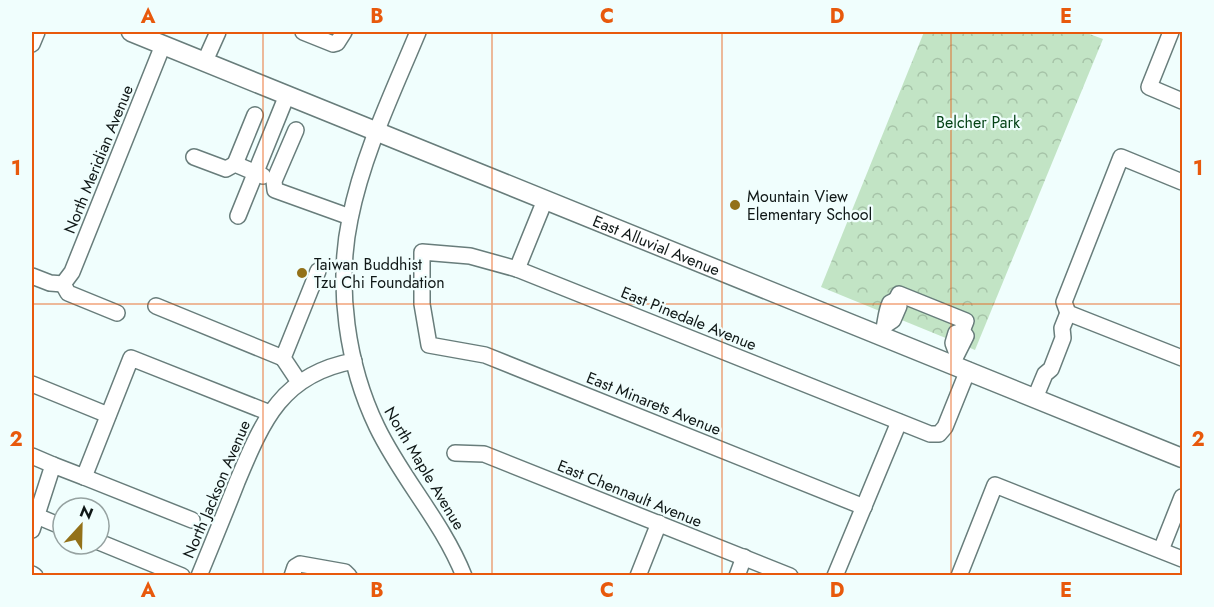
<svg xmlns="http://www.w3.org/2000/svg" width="1214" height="607" viewBox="0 0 1214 607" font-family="Jost,sans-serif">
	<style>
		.park { fill: url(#park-crowns) }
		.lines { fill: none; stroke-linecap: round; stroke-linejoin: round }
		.minor-casing { stroke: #687d7b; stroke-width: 18 }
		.major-casing { stroke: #687d7b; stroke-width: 21 }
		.minor { stroke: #fff; stroke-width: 15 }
		.major { stroke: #fff; stroke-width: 18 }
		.grid { fill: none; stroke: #e8590c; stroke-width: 1.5; stroke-opacity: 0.55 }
		.poi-dot { fill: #937119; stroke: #f0fefd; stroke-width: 2 }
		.labels { text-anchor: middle; stroke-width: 4.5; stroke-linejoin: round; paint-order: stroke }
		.park-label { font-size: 16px; fill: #044316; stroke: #f0fefd }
		.street-label { font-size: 16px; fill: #0f1716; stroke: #f0fefd }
		.poi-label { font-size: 16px; fill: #0f1716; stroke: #f0fefd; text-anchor: start }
		.neatline { fill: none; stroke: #e8590c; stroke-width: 2 }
		.grid-label { font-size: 20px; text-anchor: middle; font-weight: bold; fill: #e8590c }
	</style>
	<defs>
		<pattern id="park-crowns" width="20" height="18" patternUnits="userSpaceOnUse" patternTransform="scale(1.5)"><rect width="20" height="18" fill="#c2e4c5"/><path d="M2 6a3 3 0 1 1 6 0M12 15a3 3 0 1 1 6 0" fill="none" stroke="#a6c3a8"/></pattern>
	</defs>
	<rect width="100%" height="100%" fill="#f0fefd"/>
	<path class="park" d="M 924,32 L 1084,32 L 1103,39 L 975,350 L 821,287 Z"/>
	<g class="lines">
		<defs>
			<g id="minor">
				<path d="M 303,32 L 333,44 L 337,43 L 344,32"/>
				<path d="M 418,32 C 393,92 363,154 350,219 C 336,286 347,365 377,427 C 402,479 442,521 464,576"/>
				<path d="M 1171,32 L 1149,87 L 1182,101"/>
				<path d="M 32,44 L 37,32"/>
				<path d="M 205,61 L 218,32"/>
				<path d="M 296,130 L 274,181 L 275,190 L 350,217"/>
				<path d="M 194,157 L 226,169 L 235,164 L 263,176"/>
				<path d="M 235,164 L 255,115"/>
				<path d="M 1182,182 L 1121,157 L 1064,302 L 1068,313 L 1182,358"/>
				<path d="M 238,216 L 287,95"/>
				<path d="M 517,269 L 545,200"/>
				<path d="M 32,276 L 50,283 L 63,284"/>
				<path d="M 63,284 L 72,272 L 163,45"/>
				<path d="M 63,284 L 68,293 L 117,313"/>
				<path d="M 896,300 L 899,294 L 966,321 L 962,331"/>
				<path d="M 156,306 L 283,358"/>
				<path d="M 882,336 C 886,324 885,314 890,303 L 896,300 L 899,306 L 893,320 L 887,324"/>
				<path d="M 952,364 L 966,336 L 962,331 L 956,333 L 953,343 L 956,351"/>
				<path d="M 299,382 L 283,358 L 318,271"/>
				<path d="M 32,384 L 108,415"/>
				<path d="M 1035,398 L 1045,374 L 1051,369 L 1063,338 L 1062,328 L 1068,313"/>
				<path d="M 455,453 L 484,454 L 790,576"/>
				<path d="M 32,456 L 53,465"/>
				<path d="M 84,477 L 192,520"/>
				<path d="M 864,507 L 485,355 L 429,345 L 422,304 L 422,252 L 470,256 L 517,269 L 930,434 L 939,434 L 945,427 L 968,370"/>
				<path d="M 32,514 L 63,527"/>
				<path d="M 32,530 L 53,465 L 84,477 L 131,358 L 270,413"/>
				<path d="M 99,542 L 182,576"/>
				<path d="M 1161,550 L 1182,497"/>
				<path d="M 32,574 L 35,576"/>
				<path d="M 199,576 C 212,544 225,513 237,482 C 263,420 282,374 354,361"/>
				<path d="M 292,576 L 295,567 L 300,564 L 345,572 L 349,576"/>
				<path d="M 638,576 L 659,523"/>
				<path d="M 737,576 L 744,557"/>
				<path d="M 835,576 L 899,422"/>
				<path d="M 959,576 L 995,485 L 1182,559"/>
			</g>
			<g id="major">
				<path id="s1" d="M 131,32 L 1182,458"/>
			</g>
		</defs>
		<use href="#minor" class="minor-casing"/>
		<use href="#major" class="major-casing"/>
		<use href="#minor" class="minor"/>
		<use href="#major" class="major"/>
	</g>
	<path class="grid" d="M 263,32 L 263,576M 492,32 L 492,576M 722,32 L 722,576M 951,32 L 951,576M 32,304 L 1182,304"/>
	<g class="poi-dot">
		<circle cx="735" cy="205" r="6"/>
		<circle cx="302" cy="273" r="6"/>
	</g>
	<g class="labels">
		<g class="park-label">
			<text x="978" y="128">Belcher Park</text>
		</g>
		<g class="street-label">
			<text transform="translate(98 159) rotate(-68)" y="6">North Meridian Avenue</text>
			<text dy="6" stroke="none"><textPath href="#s1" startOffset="567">East Alluvial Avenue</textPath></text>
			<text transform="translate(689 318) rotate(22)" y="6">East Pinedale Avenue</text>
			<text transform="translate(654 403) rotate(22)" y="6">East Minarets Avenue</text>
			<text transform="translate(425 468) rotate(59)" y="6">North Maple Avenue</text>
			<text transform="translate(216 489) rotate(-67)" y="6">North Jackson Avenue</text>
			<text transform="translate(630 493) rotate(22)" y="6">East Chennault Avenue</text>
		</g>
		<g class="poi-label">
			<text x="747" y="202">Mountain View<tspan x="747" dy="18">Elementary School</tspan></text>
			<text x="314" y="270">Taiwan Buddhist<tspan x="314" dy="18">Tzu Chi Foundation</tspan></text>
		</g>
	</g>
	<rect width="1214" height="607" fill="none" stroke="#f0fefd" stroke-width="66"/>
	<g transform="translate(81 526) rotate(22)"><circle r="28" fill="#f0fefd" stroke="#96a2a1" stroke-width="1.5"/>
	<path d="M0-4.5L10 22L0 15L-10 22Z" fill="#937119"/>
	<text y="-9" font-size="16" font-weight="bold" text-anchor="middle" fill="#0f1716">N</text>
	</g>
	<rect x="33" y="33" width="1148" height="541" class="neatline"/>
	<g class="grid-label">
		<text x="148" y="23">A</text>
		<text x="377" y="23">B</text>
		<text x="607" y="23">C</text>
		<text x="837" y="23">D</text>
		<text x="1066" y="23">E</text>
		<text x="16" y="175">1</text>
		<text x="1198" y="175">1</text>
		<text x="16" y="446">2</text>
		<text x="1198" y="446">2</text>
		<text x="148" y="597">A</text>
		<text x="377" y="597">B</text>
		<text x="607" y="597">C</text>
		<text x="837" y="597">D</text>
		<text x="1066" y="597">E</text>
	</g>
</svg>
